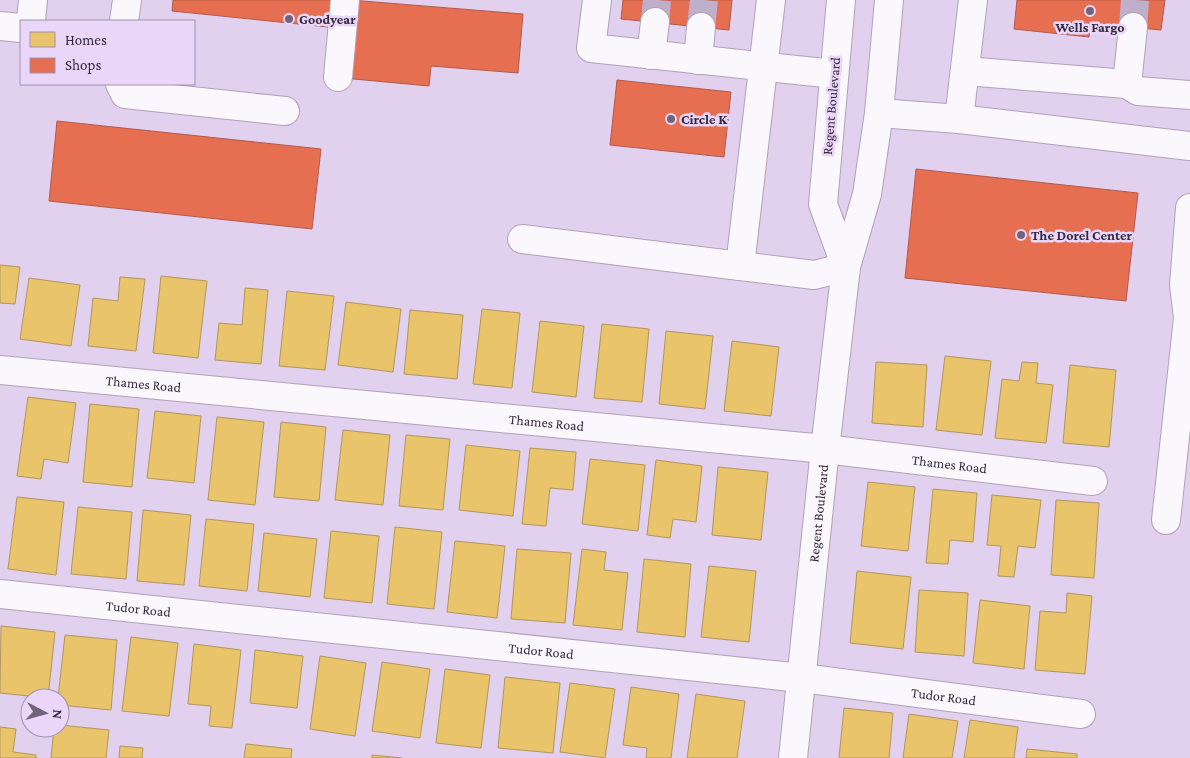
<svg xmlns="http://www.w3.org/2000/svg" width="1190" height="758" viewBox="0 0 1190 758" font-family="'Crimson Pro',serif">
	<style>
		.homes { fill: #e9c46a; stroke: #b3965d }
		.shops { fill: #e76f51; stroke: #b25a4c }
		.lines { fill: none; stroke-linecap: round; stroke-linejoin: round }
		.minor-tunnel { stroke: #bfafcb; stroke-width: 28; stroke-dasharray: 28 14; stroke-linecap: butt }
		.minor-casing { stroke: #afa2b9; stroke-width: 30 }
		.minor { stroke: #faf8fc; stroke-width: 28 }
		.poi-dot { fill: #72637c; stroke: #e9d6f8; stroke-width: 2 }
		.labels { text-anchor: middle; stroke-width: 5; stroke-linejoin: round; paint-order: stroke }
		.poi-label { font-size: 14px; font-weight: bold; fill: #36293f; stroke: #e9d6f8; text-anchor: start }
		.street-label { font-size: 14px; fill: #36293f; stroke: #e9d6f8 }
	</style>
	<rect width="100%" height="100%" fill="#e1d0ee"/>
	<g class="homes">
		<path d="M 0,265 L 20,267 L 15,304 L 0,303 Z"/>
		<path d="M 161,276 L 207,281 L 198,358 L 153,353 Z"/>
		<path d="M 120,277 L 145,279 L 136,351 L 88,346 L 93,298 L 118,301 Z"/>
		<path d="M 29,278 L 80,285 L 71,346 L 20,339 Z"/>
		<path d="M 245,288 L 268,290 L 261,364 L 215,360 L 219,323 L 242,325 Z"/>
		<path d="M 287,291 L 334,296 L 325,370 L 279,366 Z"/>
		<path d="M 346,302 L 401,309 L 393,372 L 338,365 Z"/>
		<path d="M 482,309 L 520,313 L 512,388 L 473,384 Z"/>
		<path d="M 410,310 L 463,315 L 457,379 L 404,374 Z"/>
		<path d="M 540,321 L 584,326 L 576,397 L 532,392 Z"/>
		<path d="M 602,324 L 649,329 L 642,402 L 594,398 Z"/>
		<path d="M 666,331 L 713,336 L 705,409 L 659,404 Z"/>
		<path d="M 732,341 L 779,347 L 771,416 L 724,411 Z"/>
		<path d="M 945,356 L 991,361 L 982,435 L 936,430 Z"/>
		<path d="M 876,362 L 927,365 L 923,427 L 872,423 Z"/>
		<path d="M 1022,362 L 1038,363 L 1036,383 L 1053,385 L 1046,443 L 995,438 L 1002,379 L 1019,381 Z"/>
		<path d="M 1070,365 L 1116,370 L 1109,447 L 1063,443 Z"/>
		<path d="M 28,397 L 76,403 L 68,463 L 44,459 L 41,479 L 17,476 Z"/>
		<path d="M 90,404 L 139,409 L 132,487 L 83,482 Z"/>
		<path d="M 155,411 L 201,416 L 194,483 L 147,478 Z"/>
		<path d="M 217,417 L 264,422 L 255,505 L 208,500 Z"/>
		<path d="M 281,422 L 326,427 L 319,501 L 274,497 Z"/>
		<path d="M 343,430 L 390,435 L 383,505 L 335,500 Z"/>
		<path d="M 406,435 L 450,439 L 443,510 L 399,506 Z"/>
		<path d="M 466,445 L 520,451 L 513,516 L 459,510 Z"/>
		<path d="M 530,448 L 576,452 L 573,490 L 550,488 L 546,526 L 522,524 Z"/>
		<path d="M 590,459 L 645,465 L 638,531 L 582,524 Z"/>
		<path d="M 656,460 L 702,466 L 696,522 L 673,519 L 670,538 L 647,535 Z"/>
		<path d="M 718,467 L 768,472 L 761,540 L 712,535 Z"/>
		<path d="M 868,482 L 915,487 L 908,551 L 861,546 Z"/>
		<path d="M 933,489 L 977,493 L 973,542 L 950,540 L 948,564 L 926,563 Z"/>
		<path d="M 992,495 L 1041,500 L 1035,548 L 1018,546 L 1014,577 L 998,576 L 1001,546 L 987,545 Z"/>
		<path d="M 17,497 L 64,502 L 56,575 L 8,569 Z"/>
		<path d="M 1056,500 L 1099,503 L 1094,578 L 1051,575 Z"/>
		<path d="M 78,507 L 132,512 L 126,579 L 71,574 Z"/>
		<path d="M 143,510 L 191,515 L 184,585 L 137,581 Z"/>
		<path d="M 206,519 L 254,524 L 247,591 L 199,586 Z"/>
		<path d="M 395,527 L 442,532 L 434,609 L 387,604 Z"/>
		<path d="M 331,531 L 379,536 L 372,603 L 324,598 Z"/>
		<path d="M 264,533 L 317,539 L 310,597 L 258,591 Z"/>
		<path d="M 455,541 L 505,546 L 497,618 L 447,612 Z"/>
		<path d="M 517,549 L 571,553 L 565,623 L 511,619 Z"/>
		<path d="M 582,549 L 606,552 L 604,570 L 628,573 L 622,630 L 573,625 Z"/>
		<path d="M 644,559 L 691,564 L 685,637 L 637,632 Z"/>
		<path d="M 709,566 L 756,571 L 749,642 L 701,637 Z"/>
		<path d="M 857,571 L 911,577 L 903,649 L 850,643 Z"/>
		<path d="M 919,590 L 968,593 L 964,656 L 915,652 Z"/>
		<path d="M 1067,593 L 1092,596 L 1085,674 L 1035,670 L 1040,611 L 1066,613 Z"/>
		<path d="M 980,600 L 1030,606 L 1024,669 L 973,663 Z"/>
		<path d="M 1,626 L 55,632 L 48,698 L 0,693 Z"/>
		<path d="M 65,635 L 117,640 L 111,710 L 60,705 L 60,698 L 58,698 Z"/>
		<path d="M 131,637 L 178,643 L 169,716 L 122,711 Z"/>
		<path d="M 194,644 L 241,650 L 232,728 L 209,726 L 211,706 L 188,704 Z"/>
		<path d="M 255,650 L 303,656 L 297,708 L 250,703 Z"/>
		<path d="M 320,656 L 366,663 L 355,736 L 310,729 Z"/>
		<path d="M 382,662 L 430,669 L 420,738 L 372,731 Z"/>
		<path d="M 445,669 L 490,675 L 481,748 L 436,743 Z"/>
		<path d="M 505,677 L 560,683 L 553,753 L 498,748 Z"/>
		<path d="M 570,683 L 615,689 L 605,758 L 560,752 Z"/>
		<path d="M 631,687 L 679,694 L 671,758 L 646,758 L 647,748 L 623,745 Z"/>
		<path d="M 696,694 L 745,701 L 737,758 L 687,758 Z"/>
		<path d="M 844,708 L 893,713 L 889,758 L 839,758 Z"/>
		<path d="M 909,714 L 958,721 L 952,758 L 903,758 Z"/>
		<path d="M 970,720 L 1018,727 L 1014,758 L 964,758 Z"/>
		<path d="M 60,725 L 109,730 L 106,758 L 51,758 L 54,728 L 60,728 Z"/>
		<path d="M 0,727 L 16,729 L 13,752 L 36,755 L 36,758 L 0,758 Z"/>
		<path d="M 246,744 L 292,749 L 291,758 L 244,758 Z"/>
		<path d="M 120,746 L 143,748 L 142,758 L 119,758 Z"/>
		<path d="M 1027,749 L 1077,754 L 1077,758 L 1026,758 Z"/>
		<path d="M 372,755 L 402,758 L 372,758 Z"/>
	</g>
	<g class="shops">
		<path d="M 173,0 L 331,0 L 328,27 L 172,11 Z"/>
		<path d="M 350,0 L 523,14 L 518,73 L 431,66 L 429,86 L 343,78 Z"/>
		<path d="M 623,0 L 732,0 L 729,30 L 621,19 Z"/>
		<path d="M 1017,0 L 1165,0 L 1161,30 L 1090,23 L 1089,37 L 1014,29 Z"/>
		<path d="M 617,80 L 731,92 L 724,157 L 610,145 Z"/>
		<path d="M 57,121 L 321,149 L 312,229 L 49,201 Z"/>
		<path d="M 916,169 L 1138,193 L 1126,301 L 905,278 Z"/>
	</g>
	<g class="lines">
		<g class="minor-tunnel">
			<path d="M 655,22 L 657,0"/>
			<path d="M 701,27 L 704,0"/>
			<path d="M 1133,27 L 1135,0"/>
		</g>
		<defs>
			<g id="minor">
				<path d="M 597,0 L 591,48 L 834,74"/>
				<path d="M 771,0 L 740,266 L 814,275 L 846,267"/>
				<path d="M 841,0 L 823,204 L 846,267"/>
				<path d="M 31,21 L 33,0"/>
				<path d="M 124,21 L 127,0"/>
				<path d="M 0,26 L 21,28"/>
				<path d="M 651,55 L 655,22"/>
				<path d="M 698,60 L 701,27"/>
				<path d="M 965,71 L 1127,84 L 1138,91 L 1190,95"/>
				<path d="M 338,77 L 345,0"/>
				<path d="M 120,84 L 125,94 L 285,111"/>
				<path d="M 1127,84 L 1133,27"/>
				<path d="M 879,113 L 959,119 L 973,0"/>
				<path d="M 959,119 L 1190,146"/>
				<path d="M 522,239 L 740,266"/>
				<path id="s1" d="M 0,370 L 825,449 L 1093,481"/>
				<path d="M 1166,520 L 1188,318 L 1184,285 L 1190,208"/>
				<path id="s2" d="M 0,594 L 802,678 L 1081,714"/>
				<path id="s3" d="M 793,758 L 825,449 L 846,267 L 867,194 L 879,113 L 889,0"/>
			</g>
		</defs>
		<use href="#minor" class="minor-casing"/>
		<use href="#minor" class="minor"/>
	</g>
	<g class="poi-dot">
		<circle cx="1090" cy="11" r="5"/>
		<circle cx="289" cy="19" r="5"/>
		<circle cx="671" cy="119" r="5"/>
		<circle cx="1021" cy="235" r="5"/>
	</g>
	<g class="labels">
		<g class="poi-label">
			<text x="299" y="24">Goodyear</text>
			<text x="1090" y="32" text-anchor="middle">Wells Fargo</text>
			<text x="681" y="124">Circle K</text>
			<text x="1031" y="240">The Dorel Center</text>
		</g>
		<g class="street-label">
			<text transform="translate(831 106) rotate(-85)" y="5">Regent Boulevard</text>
			<text dy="5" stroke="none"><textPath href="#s1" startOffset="144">Thames Road</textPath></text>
			<text dy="5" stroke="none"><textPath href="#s1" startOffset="549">Thames Road</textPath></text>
			<text dy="5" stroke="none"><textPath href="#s1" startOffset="954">Thames Road</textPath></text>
			<text dy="5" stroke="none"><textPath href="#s3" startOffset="246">Regent Boulevard</textPath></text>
			<text dy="5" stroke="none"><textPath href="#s2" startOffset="139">Tudor Road</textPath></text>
			<text dy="5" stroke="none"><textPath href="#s2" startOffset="544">Tudor Road</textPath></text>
			<text dy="5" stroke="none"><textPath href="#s2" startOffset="949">Tudor Road</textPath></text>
		</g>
	</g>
	<rect x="20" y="20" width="175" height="65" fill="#e9d6f8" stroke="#a191ae"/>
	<rect x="30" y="32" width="25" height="15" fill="#e9c46a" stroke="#a191ae"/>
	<text x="65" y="45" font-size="15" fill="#36293f">Homes</text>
	<rect x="30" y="58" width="25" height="15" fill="#e76f51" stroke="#a191ae"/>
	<text x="65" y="70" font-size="15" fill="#36293f">Shops</text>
	<g transform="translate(45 713) rotate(96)"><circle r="24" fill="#e9d6f8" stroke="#a191ae"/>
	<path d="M0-4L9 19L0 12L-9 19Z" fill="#72637c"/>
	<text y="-8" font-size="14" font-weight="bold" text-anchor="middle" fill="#36293f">N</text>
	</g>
</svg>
